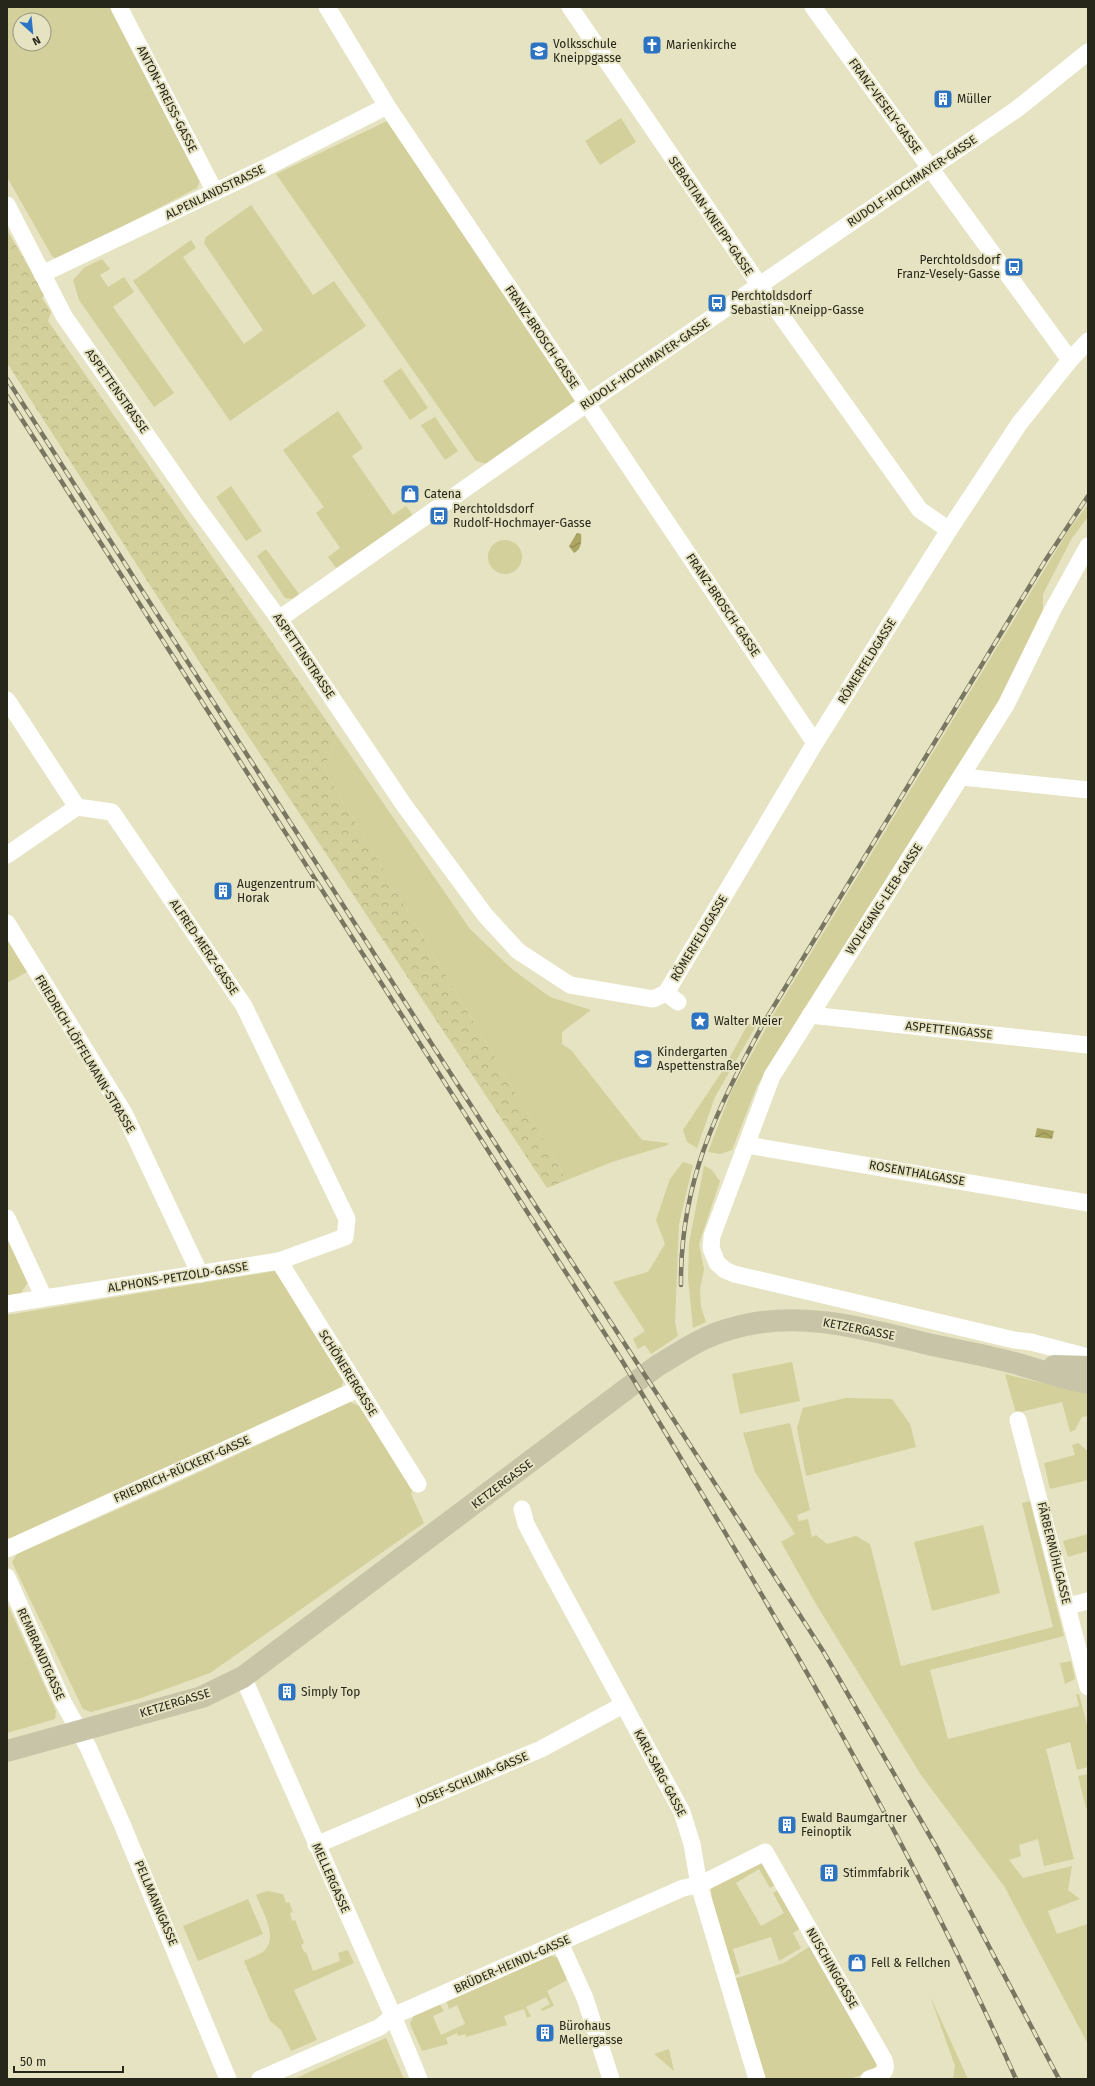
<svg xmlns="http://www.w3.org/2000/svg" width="1095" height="2086" viewBox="0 0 1095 2086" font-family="'Fira Sans',sans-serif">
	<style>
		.green { fill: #d3d09b; fill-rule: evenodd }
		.forest { fill: url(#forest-crowns) }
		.water { fill: url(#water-waves) }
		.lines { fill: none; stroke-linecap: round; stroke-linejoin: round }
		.street { stroke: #fff; stroke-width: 17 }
		.secondary { stroke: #c7c4a7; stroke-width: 22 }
		.rail-casing { stroke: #797762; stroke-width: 4.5 }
		.rail { stroke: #e5e3c1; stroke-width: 3; stroke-dasharray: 9; stroke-linecap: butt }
		.labels { text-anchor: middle; stroke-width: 4; stroke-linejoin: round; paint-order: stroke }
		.poi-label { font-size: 12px; fill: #27261a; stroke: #e5e3c1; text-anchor: start }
		.street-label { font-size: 12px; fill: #27261a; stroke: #e5e3c1 }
	</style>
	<defs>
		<pattern id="forest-crowns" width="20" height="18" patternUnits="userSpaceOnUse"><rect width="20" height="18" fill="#d3d09b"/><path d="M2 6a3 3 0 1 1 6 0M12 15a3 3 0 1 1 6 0" fill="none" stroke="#b5b285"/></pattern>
		<pattern id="water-waves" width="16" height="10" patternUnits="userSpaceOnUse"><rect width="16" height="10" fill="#aca663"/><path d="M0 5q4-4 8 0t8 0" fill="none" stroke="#8c8751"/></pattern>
	</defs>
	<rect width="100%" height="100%" fill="#e5e3c1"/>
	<g class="green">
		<path d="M 7,7 L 112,7 L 201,178 L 197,188 L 58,260 L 52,256 L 7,177 ZM 20,20 L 44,20 L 44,44 L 20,44 Z"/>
		<path d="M 621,118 L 636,142 L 600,165 L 585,141 Z"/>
		<path d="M 387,121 L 577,401 L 487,464 L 476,461 L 276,174 Z"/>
		<path d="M 251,205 L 313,295 L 334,281 L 366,326 L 230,421 L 133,281 L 191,240 L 196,248 L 183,257 L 244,344 L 263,330 L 204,243 L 206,237 Z"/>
		<path d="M 102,259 L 110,269 L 100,275 L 108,287 L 124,277 L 134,292 L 113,307 L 174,393 L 154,407 L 79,300 L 73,280 L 85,267 Z"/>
		<path d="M 401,368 L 428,408 L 410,420 L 383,381 Z"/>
		<path d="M 338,411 L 363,448 L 352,456 L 393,515 L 406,506 L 413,516 L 336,568 L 328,557 L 340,548 L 316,513 L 324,507 L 283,450 Z"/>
		<path d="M 435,417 L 458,451 L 445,460 L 421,425 Z"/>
		<path d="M 231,486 L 262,531 L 246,541 L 216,497 Z"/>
		<path d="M 1088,504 L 1088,517 L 1072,538 L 1043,594 L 1043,613 L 999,702 L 757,1086 L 732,1150 L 720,1154 L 708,1152 L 731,1092 L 772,1017 L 1068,531 Z"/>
		<circle cx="505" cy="557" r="17"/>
		<path d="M 266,549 L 299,594 L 293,599 L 285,598 L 257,556 Z"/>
		<path d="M 337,736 L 470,929 L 513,970 L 550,997 L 591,1010 L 562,1032 L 562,1044 L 571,1050 L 642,1140 L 668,1143 L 668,1145 L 612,1162 L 567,1180 L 324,769 Z"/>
		<path d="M 7,939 L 27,972 L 7,983 Z"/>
		<path d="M 748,1024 L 756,1026 L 715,1097 L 697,1148 L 687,1142 L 683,1130 L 723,1070 Z"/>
		<path d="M 683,1162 L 693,1165 L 679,1224 L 675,1322 L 678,1336 L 651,1354 L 645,1345 L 638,1349 L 633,1339 L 645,1331 L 613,1282 L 648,1272 L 665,1244 L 656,1220 L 670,1179 Z"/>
		<path d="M 704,1166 L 711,1169 L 720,1181 L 699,1244 L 704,1269 L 700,1290 L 701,1307 L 706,1322 L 693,1328 L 688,1278 L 689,1243 Z"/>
		<path d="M 7,1231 L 30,1279 L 19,1296 L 7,1297 Z"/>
		<path d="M 275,1271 L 343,1381 L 341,1389 L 13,1538 L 7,1538 L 7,1315 Z"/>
		<path d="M 792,1362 L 800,1401 L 740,1414 L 732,1374 Z"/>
		<path d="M 1005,1374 L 1088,1394 L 1088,1416 L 1082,1417 L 1075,1430 L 1070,1432 L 1062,1402 L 1016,1413 Z"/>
		<path d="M 846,1398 L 892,1399 L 910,1424 L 916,1447 L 806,1476 L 797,1428 L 803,1408 Z"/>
		<path d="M 350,1402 L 364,1408 L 413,1487 L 411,1494 L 424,1523 L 210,1673 L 141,1698 L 91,1712 L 83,1709 L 12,1562 L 17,1554 L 170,1486 Z"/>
		<path d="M 790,1423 L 810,1510 L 797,1515 L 799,1521 L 808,1519 L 812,1537 L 816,1535 L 827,1544 L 856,1536 L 870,1544 L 901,1666 L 1053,1627 L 1022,1503 L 1030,1501 L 1064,1636 L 930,1670 L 948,1739 L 1079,1706 L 1076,1694 L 1079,1694 L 1088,1729 L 1088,1767 L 1077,1770 L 1070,1742 L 1046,1749 L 1074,1859 L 1044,1866 L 1038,1839 L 1019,1845 L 1021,1856 L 1009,1860 L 1023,1878 L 1072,1866 L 1068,1890 L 1080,1899 L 1048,1911 L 1057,1934 L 1088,1924 L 1088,2044 L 1004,1886 L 921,1775 L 816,1604 L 781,1542 L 795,1534 L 755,1472 L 743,1433 Z"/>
		<path d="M 1078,1443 L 1088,1451 L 1088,1480 L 1050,1489 L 1044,1463 L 1075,1455 L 1072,1445 Z"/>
		<path d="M 983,1525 L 1000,1593 L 932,1611 L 914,1542 Z"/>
		<path d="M 1088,1534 L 1088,1551 L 1068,1557 L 1063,1541 Z"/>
		<path d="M 7,1603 L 56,1711 L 55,1719 L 7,1733 Z"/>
		<path d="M 1071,1661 L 1075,1679 L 1065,1684 L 1060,1663 Z"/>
		<path d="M 1088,1774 L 1088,1807 L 1086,1808 L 1078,1776 Z"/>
		<path d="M 758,1862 L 765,1864 L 777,1884 L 770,1888 L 759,1869 L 736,1883 L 761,1926 L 784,1913 L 773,1893 L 780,1889 L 801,1928 L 793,1933 L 801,1948 L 779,1961 L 771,1937 L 733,1949 L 740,1973 L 735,1975 L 712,1902 L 711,1888 Z"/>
		<path d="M 267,1891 L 283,1894 L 286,1903 L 289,1902 L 293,1912 L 290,1913 L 292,1921 L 295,1920 L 304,1943 L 301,1945 L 304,1952 L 306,1952 L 313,1971 L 340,1961 L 338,1953 L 348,1950 L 354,1963 L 294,1990 L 317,2040 L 291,2051 L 281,2030 L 270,2021 L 244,1961 C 250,1958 259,1955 264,1951 C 279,1937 262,1911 256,1895 Z"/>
		<path d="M 248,1899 L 263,1934 L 198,1961 L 183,1926 Z"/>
		<path d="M 812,1945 L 878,2062 L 875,2070 L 850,2079 L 766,2079 L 734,1979 L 784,1963 Z"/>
		<path d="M 549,1955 L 558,1958 L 567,1980 L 547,1991 L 554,2006 L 542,2011 L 541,2009 L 550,2004 L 546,1997 L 526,2007 L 531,2016 L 527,2018 L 524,2009 L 504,2016 L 507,2025 L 466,2037 L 465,2034 L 458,2036 L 457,2033 L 446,2038 L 448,2044 L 422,2051 L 410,2024 L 414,2015 L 439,2003 L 444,2011 L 433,2016 L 441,2035 L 465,2024 L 457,2005 L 449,2009 L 446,2000 Z"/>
		<path d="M 930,1996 L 968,2079 L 953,2079 L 955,2066 Z"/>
		<path d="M 386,2038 L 404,2079 L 294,2079 Z"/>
		<path d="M 669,2049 L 674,2071 L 654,2054 Z"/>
	</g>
	<path class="forest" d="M 7,230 L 45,295 L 42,298 L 51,312 L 48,321 L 337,736 L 324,769 L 567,1180 L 547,1188 L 204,669 L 7,363 Z"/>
	<g class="water">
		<path d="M 577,533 L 581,534 C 582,541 581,550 574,553 L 569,546 Z"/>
		<path d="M 1037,1128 L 1054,1131 L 1052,1139 L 1035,1137 Z"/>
	</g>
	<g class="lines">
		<g class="street">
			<path d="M 119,7 L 215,192"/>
			<path d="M 327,7 L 387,106 L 815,743"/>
			<path d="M 570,7 L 760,286 L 920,510 L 949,530"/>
			<path d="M 813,7 L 1070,360"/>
			<path d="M 7,205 L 64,316 L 196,506 L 279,619 L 404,805 L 485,915 L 518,951 L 570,985 L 653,999 L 666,993"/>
			<path d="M 42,274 L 265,168 L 387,106"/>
			<path d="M 1088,546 L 1052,611 L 1006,705 L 772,1076 L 712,1236 L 711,1248 L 717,1263 L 725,1270 L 734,1274 L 1014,1340 L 1031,1342 L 1088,1357"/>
			<path d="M 279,619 L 586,404 L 1017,109 L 1088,52"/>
			<path d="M 7,700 L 77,807 L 112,812 L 244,1006 L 347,1219 L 345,1237 L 279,1261 L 7,1304"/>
			<path d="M 962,777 L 1088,790"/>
			<path d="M 7,855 L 77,807"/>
			<path d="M 7,923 L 124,1113 L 200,1274"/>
			<path d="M 666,993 L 815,743 L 949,530 L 1019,424 L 1070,360 L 1088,341"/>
			<path d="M 666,993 L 678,1002"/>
			<path d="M 810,1015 L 1088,1045"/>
			<path d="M 747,1145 L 1088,1203"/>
			<path d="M 7,1218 L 44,1298"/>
			<path d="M 279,1261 L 418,1484"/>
			<path d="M 1018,1420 L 1088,1687"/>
			<path d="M 522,1509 L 526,1524 L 546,1562 L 682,1812 L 692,1844 L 699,1885 L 757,2079"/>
			<path d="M 7,1549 L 358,1389"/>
			<path d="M 7,1577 L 63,1702 L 88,1747 L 122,1824 L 228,2079"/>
			<path d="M 1068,1606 L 1088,1601"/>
			<path d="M 243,1677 L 393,2016 L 419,2079"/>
			<path d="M 316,1845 L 541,1749 L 623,1705"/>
			<path d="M 560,1943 L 585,1998 L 611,2079"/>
			<path d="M 260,2079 L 380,2027 L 393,2016 L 683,1888 L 699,1885 L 765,1852 L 884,2060 C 889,2073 879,2076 869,2079"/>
		</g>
		<g class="secondary">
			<path d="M 1054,1366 L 1088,1367"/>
			<path d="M 7,1751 L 202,1697 L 243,1677 L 657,1366 C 681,1352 703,1336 730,1329 C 797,1308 866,1329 932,1345 C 961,1351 990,1356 1018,1364 C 1042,1371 1064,1379 1088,1383"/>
		</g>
		<defs>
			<g id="rail">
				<path d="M 7,379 L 495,1143 L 823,1651 L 938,1850 L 1059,2079"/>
				<path d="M 7,396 L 621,1359 C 762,1592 905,1830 1016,2079"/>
				<path d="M 681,1285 C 680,1183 716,1111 763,1024 L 1045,561 L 1088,496"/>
			</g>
		</defs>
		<use href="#rail" class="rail-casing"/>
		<use href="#rail" class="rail"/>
	</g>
	<defs>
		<symbol id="church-square" viewBox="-11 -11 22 22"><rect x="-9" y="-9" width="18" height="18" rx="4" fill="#2c73c4" stroke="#e5e3c1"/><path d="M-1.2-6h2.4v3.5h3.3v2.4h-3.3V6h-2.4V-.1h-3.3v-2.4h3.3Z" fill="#fff"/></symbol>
		<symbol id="school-square" viewBox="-11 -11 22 22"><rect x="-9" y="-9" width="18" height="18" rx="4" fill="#2c73c4" stroke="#e5e3c1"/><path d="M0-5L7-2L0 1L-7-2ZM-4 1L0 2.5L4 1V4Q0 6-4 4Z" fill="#fff"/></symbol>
		<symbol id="building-square" viewBox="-11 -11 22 22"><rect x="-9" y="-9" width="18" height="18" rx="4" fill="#2c73c4" stroke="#e5e3c1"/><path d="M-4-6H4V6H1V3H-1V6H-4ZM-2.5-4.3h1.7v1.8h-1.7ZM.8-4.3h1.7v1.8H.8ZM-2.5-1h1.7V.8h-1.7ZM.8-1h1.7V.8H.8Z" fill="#fff"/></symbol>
		<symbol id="bus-square" viewBox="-11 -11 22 22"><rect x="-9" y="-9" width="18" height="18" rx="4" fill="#2c73c4" stroke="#e5e3c1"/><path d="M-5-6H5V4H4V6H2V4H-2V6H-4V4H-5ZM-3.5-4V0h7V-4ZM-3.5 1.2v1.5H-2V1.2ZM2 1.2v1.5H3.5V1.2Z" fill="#fff"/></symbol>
		<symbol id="shop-square" viewBox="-11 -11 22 22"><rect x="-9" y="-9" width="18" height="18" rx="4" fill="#2c73c4" stroke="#e5e3c1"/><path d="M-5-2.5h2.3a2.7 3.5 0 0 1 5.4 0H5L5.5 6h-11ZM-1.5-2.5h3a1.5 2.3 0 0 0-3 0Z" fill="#fff"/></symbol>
		<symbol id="sight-square" viewBox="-11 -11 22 22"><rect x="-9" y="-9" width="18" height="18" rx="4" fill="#2c73c4" stroke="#e5e3c1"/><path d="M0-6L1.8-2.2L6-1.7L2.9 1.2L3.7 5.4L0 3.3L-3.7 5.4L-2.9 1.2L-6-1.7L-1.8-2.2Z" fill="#fff"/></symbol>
	</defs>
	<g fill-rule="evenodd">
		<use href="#church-square" x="641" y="34" width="22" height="22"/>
		<use href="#school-square" x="528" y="40" width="22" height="22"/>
		<use href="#building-square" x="932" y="88" width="22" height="22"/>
		<use href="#bus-square" x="1003" y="256" width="22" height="22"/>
		<use href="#bus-square" x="706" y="292" width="22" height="22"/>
		<use href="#shop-square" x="399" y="483" width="22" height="22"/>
		<use href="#bus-square" x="428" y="505" width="22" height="22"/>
		<use href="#building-square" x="212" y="880" width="22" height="22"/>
		<use href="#sight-square" x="689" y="1010" width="22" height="22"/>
		<use href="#school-square" x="632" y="1048" width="22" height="22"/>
		<use href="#building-square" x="276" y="1681" width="22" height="22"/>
		<use href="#building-square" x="776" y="1814" width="22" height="22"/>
		<use href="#building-square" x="818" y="1862" width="22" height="22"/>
		<use href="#shop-square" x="846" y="1952" width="22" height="22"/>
		<use href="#building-square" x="534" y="2022" width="22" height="22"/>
	</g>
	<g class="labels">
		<g class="poi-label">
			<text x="553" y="48">Volksschule<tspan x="553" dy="14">Kneippgasse</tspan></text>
			<text x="666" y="49">Marienkirche</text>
			<text x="957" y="103">Müller</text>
			<text x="1000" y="264" text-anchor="end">Perchtoldsdorf<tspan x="1000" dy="14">Franz-Vesely-Gasse</tspan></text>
			<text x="731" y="300">Perchtoldsdorf<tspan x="731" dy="14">Sebastian-Kneipp-Gasse</tspan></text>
			<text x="424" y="498">Catena</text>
			<text x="453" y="513">Perchtoldsdorf<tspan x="453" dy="14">Rudolf-Hochmayer-Gasse</tspan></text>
			<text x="237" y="888">Augenzentrum<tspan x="237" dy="14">Horak</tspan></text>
			<text x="714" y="1025">Walter Meier</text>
			<text x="657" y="1056">Kindergarten<tspan x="657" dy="14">Aspettenstraße</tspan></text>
			<text x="301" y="1696">Simply Top</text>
			<text x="801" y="1822">Ewald Baumgartner<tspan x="801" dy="14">Feinoptik</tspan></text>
			<text x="843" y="1877">Stimmfabrik</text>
			<text x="871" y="1967">Fell &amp; Fellchen</text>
			<text x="559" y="2030">Bürohaus<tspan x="559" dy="14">Mellergasse</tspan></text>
		</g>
		<g class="street-label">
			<text transform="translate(167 99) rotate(63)" y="4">ANTON-PREISS-GASSE</text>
			<text transform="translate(885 106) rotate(54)" y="4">FRANZ-VESELY-GASSE</text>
			<text transform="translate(912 181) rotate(-34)" y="4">RUDOLF-HOCHMAYER-GASSE</text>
			<text transform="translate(215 192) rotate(-26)" y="4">ALPENLANDSTRASSE</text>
			<text transform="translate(711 216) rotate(56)" y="4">SEBASTIAN-KNEIPP-GASSE</text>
			<text transform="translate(542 337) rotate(56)" y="4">FRANZ-BROSCH-GASSE</text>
			<text transform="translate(645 364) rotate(-34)" y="4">RUDOLF-HOCHMAYER-GASSE</text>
			<text transform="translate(117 391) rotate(55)" y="4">ASPETTENSTRASSE</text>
			<text transform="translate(723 605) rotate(56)" y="4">FRANZ-BROSCH-GASSE</text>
			<text transform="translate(304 656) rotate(56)" y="4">ASPETTENSTRASSE</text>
			<text transform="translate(867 661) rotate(-58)" y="4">RÖMERFELDGASSE</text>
			<text transform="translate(884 899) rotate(-57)" y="4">WOLFGANG-LEEB-GASSE</text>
			<text transform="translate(699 938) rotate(-59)" y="4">RÖMERFELDGASSE</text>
			<text transform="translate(204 947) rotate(56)" y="4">ALFRED-MERZ-GASSE</text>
			<text transform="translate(949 1030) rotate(6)" y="4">ASPETTENGASSE</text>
			<text transform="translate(85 1054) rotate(59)" y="4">FRIEDRICH-LÖFFELMANN-STRASSE</text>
			<text transform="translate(917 1173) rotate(10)" y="4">ROSENTHALGASSE</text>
			<text transform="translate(178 1277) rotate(-9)" y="4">ALPHONS-PETZOLD-GASSE</text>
			<text transform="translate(859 1329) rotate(11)" y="4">KETZERGASSE</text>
			<text transform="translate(348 1373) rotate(58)" y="4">SCHÖNERERGASSE</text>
			<text transform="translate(182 1469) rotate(-24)" y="4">FRIEDRICH-RÜCKERT-GASSE</text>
			<text transform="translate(502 1484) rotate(-37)" y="4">KETZERGASSE</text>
			<text transform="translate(1054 1553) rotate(76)" y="4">FÄRBERMÜHLGASSE</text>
			<text transform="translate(41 1654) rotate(66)" y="4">REMBRANDTGASSE</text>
			<text transform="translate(175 1703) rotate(-17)" y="4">KETZERGASSE</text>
			<text transform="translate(660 1773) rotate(62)" y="4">KARL-SARG-GASSE</text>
			<text transform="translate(472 1779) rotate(-23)" y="4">JOSEF-SCHLIMA-GASSE</text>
			<text transform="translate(331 1878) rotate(66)" y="4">MELLERGASSE</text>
			<text transform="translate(156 1903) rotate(67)" y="4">PELLMANNGASSE</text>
			<text transform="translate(512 1964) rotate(-24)" y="4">BRÜDER-HEINDL-GASSE</text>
			<text transform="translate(832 1968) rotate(60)" y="4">NUSCHINGGASSE</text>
		</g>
	</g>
	<rect width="1095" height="2086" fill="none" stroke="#27261a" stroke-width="16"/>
	<g transform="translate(32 32) rotate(153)"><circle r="19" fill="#e5e3c1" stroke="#99977e"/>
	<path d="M0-3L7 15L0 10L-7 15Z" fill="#2c73c4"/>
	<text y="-6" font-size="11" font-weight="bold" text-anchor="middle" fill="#27261a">N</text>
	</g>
	<path d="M14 2066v6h109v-6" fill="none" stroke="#27261a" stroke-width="2"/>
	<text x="20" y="2066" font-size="12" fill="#27261a" stroke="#e5e3c1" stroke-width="3" paint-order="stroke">50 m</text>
</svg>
